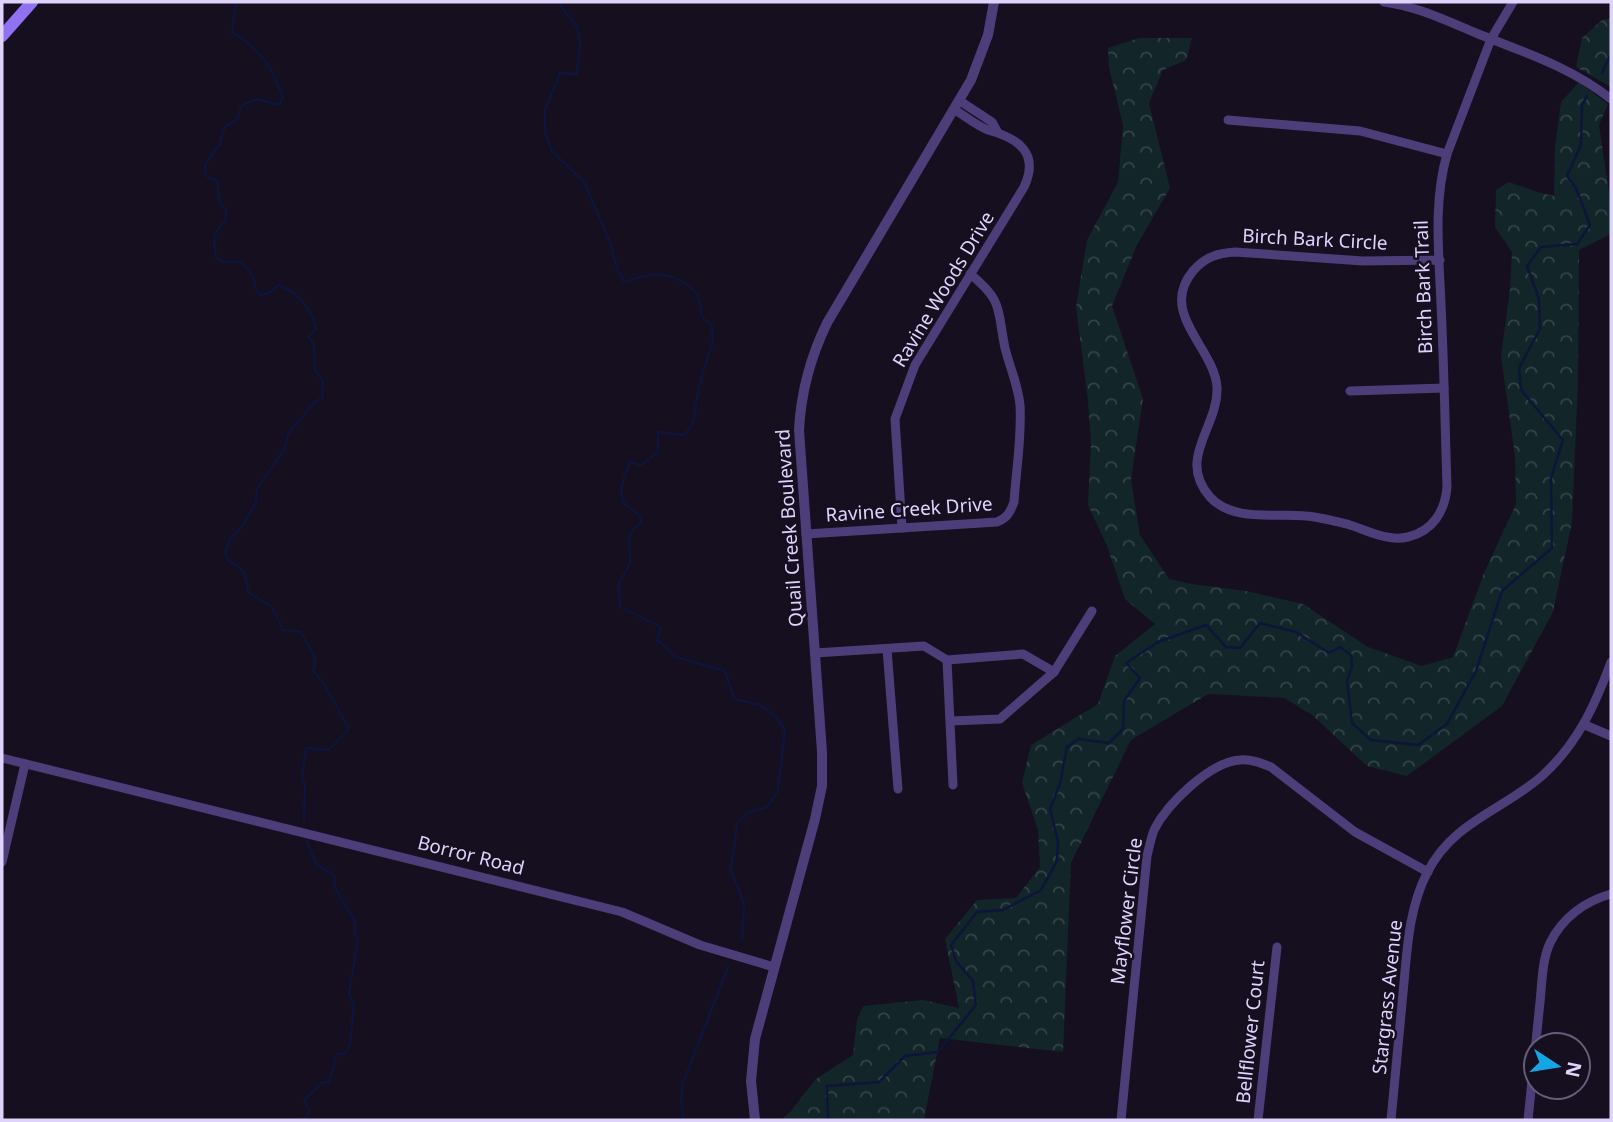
<svg xmlns="http://www.w3.org/2000/svg" width="1613" height="1122" viewBox="0 0 1613 1122" font-family="'Noto Sans',sans-serif">
	<style>
		.forest { fill: url(#forest-crowns) }
		.lines { fill: none; stroke-linecap: round; stroke-linejoin: round }
		.stream { stroke: #0e153a; stroke-width: 2.5 }
		.minor { stroke: #4d3e7a; stroke-width: 9 }
		.tertiary { stroke: #4d3e7a; stroke-width: 10 }
		.secondary { stroke: #8f71f2; stroke-width: 12 }
		.labels { text-anchor: middle; stroke-width: 5; stroke-linejoin: round; paint-order: stroke }
		.street-label { font-size: 19px; fill: #dfd2fb; stroke: #150f20 }
	</style>
	<defs>
		<pattern id="forest-crowns" width="20" height="18" patternUnits="userSpaceOnUse" patternTransform="scale(1.75)"><rect width="20" height="18" fill="#122529"/><path d="M2 6a3 3 0 1 1 6 0M12 15a3 3 0 1 1 6 0" fill="none" stroke="#344449"/></pattern>
	</defs>
	<rect width="100%" height="100%" fill="#150f20"/>
	<g class="forest">
		<path d="M 1611,18 L 1611,87 L 1576,67 L 1582,38 L 1602,20 Z"/>
		<path d="M 1139,38 L 1192,38 L 1186,60 L 1163,70 L 1149,103 L 1170,188 L 1137,245 L 1112,306 L 1143,399 L 1131,480 L 1140,535 L 1169,579 L 1192,584 L 1246,591 L 1303,604 L 1368,647 L 1422,666 L 1453,657 L 1484,573 L 1516,504 L 1515,456 L 1501,356 L 1510,289 L 1512,252 L 1495,227 L 1496,190 L 1509,182 L 1537,192 L 1554,196 L 1555,148 L 1561,102 L 1579,82 L 1608,104 L 1599,125 L 1611,206 L 1611,234 L 1579,250 L 1578,382 L 1572,522 L 1553,612 L 1502,706 L 1407,776 L 1367,766 L 1312,715 L 1284,698 L 1208,694 L 1131,740 L 1071,863 L 1063,1052 L 940,1038 L 924,1120 L 781,1120 L 790,1112 L 816,1079 L 853,1055 L 857,1020 L 863,1006 L 923,1000 L 959,1008 L 945,939 L 977,900 L 1016,898 L 1040,867 L 1038,830 L 1022,783 L 1031,745 L 1098,704 L 1115,656 L 1155,624 L 1125,599 L 1107,546 L 1088,505 L 1091,442 L 1088,400 L 1076,307 L 1087,240 L 1118,182 L 1123,125 L 1109,68 L 1108,48 Z"/>
	</g>
	<g class="lines">
		<g class="stream">
			<path d="M 236,2 L 232,33 C 249,41 267,59 274,76 C 278,83 279,90 283,97 L 279,105 L 257,99 L 241,106 L 238,118 L 225,127 L 219,145 L 205,165 L 206,176 L 217,181 L 220,202 L 226,210 L 226,219 L 216,232 L 214,243 L 216,257 L 223,262 L 241,262 L 254,277 L 255,288 L 261,295 L 271,292 L 278,285 C 297,291 313,310 316,329 L 309,337 L 314,345 L 315,370 L 323,381 L 322,397 L 311,406 L 288,434 L 285,448 L 257,489 L 256,502 L 250,513 L 242,527 L 230,539 L 225,553 L 229,562 C 246,568 246,576 248,592 L 272,607 L 283,630 L 301,632 L 316,660 L 313,671 L 323,682 L 349,729 L 329,750 L 306,748 L 302,776 L 305,785 L 304,822"/>
			<path d="M 559,2 C 563,12 570,16 575,24 C 584,39 578,57 577,74 L 560,73 L 545,110 L 545,134 L 552,151 L 584,182 L 610,242 L 617,269 L 624,282 C 649,274 665,269 687,285 C 692,289 696,292 698,297 C 703,311 697,316 712,325 L 713,342 L 700,382 L 693,424 L 684,435 L 658,432 L 658,452 L 641,465 L 630,462 C 625,474 617,492 625,504 C 628,508 636,512 640,515 L 641,523 L 633,529 L 629,537 L 630,563 L 619,583 L 620,607 L 661,627 L 657,640 L 676,657 L 725,671 L 734,699 L 760,705 L 776,717 L 785,730 L 778,791 L 767,807 L 747,813 L 737,824 L 731,870 L 744,904 L 742,940"/>
			<path d="M 1602,73 L 1611,54"/>
			<path d="M 296,1120 L 306,1118 L 310,1111 L 304,1100 L 323,1082 L 329,1082 L 337,1054 L 345,1054 L 350,1044 L 354,1006 L 349,994 L 358,939 L 355,934 L 356,923 L 334,886 L 335,876 L 316,864 L 307,841"/>
			<path d="M 684,1120 L 681,1099 L 683,1083 L 728,967"/>
			<path d="M 828,1120 L 827,1086 L 879,1082 L 905,1056 L 938,1052 L 976,1005 L 973,981 L 956,961 L 951,945 L 977,912 L 1003,910 L 1041,890 L 1057,861 L 1058,841 L 1050,809 L 1060,784 L 1067,747 L 1078,739 L 1109,743 L 1123,729 L 1124,701 L 1140,678 L 1126,663 L 1158,642 L 1206,625 L 1226,647 L 1240,648 L 1260,623 L 1296,632 L 1329,653 L 1340,647 L 1351,655 L 1352,667 L 1347,681 L 1352,723 L 1371,740 L 1418,745 L 1447,724 L 1476,671 L 1502,591 L 1552,548 L 1551,478 L 1563,440 L 1521,390 L 1519,368 L 1540,329 L 1539,299 L 1527,266 L 1541,247 L 1577,244 L 1590,225 L 1576,188 L 1567,176 L 1581,145 L 1582,105 L 1587,96"/>
		</g>
		<g class="minor">
			<path d="M 1384,2 C 1416,6 1447,21 1476,33 C 1523,52 1571,67 1611,99"/>
			<path d="M 960,101 L 992,122 L 997,131"/>
			<path d="M 1228,120 L 1360,131 L 1447,154"/>
			<path d="M 1440,260 L 1363,261 L 1235,252 C 1218,253 1205,257 1193,271 C 1158,313 1214,347 1217,387 C 1219,427 1176,458 1210,497 C 1232,522 1275,513 1306,516 C 1320,517 1333,521 1347,524 C 1367,530 1387,542 1408,537 C 1433,531 1445,511 1447,487 C 1445,426 1444,365 1441,304 C 1439,254 1433,203 1447,154 L 1491,39 L 1513,2"/>
			<path d="M 1350,391 L 1444,388"/>
			<path d="M 902,528 L 895,419 L 915,365 L 1024,187 C 1040,153 1018,138 988,130 C 977,126 965,116 955,110"/>
			<path d="M 806,534 L 997,522 C 1007,518 1010,513 1014,502 C 1016,471 1022,437 1020,405 C 1018,385 1010,368 1005,348 C 997,310 1004,301 970,274"/>
			<path d="M 887,649 L 898,789"/>
			<path d="M 815,653 L 924,646 L 947,660 L 1023,654 L 1054,672"/>
			<path d="M 947,660 L 953,785"/>
			<path d="M 951,721 L 1000,719 L 1054,672 L 1092,611"/>
			<path d="M 1585,725 L 1611,736"/>
			<path d="M 2,758 L 622,912 L 700,945 L 774,967"/>
			<path d="M 2,862 L 25,764"/>
			<path d="M 1121,1120 L 1147,856 C 1149,848 1151,838 1154,830 C 1167,804 1210,762 1240,760 C 1251,759 1261,763 1271,767 L 1355,832 L 1428,872"/>
			<path d="M 1258,1120 L 1277,947"/>
			<path d="M 1391,1120 C 1395,1078 1399,1035 1403,993 C 1407,953 1408,910 1427,873 C 1453,821 1504,810 1543,775 C 1578,743 1595,705 1611,662"/>
			<path d="M 1528,1120 C 1532,1081 1536,1041 1540,1002 C 1542,983 1542,960 1550,943 C 1562,918 1585,901 1611,894"/>
		</g>
		<path class="tertiary" d="M 755,1120 L 751,1081 L 755,1039 L 815,819 L 822,786 L 822,752 L 799,430 C 801,391 810,358 827,323 L 971,80 L 988,35 L 994,2"/>
		<path class="secondary" d="M 2,36 L 32,2"/>
	</g>
	<g class="labels">
		<g class="street-label">
			<text transform="translate(1315 239) rotate(3)" y="7">Birch Bark Circle</text>
			<text transform="translate(1423 287) rotate(-92)" y="7">Birch Bark Trail</text>
			<text transform="translate(943 289) rotate(-59)" y="7">Ravine Woods Drive</text>
			<text transform="translate(909 509) rotate(-4)" y="7">Ravine Creek Drive</text>
			<text transform="translate(789 528) rotate(-94)" y="7">Quail Creek Boulevard</text>
			<text transform="translate(471 855) rotate(14)" y="7">Borror Road</text>
			<text transform="translate(1126 911) rotate(-83)" y="7">Mayflower Circle</text>
			<text transform="translate(1387 997) rotate(-84)" y="7">Stargrass Avenue</text>
			<text transform="translate(1250 1032) rotate(-84)" y="7">Bellflower Court</text>
		</g>
	</g>
	<rect width="1613" height="1122" fill="none" stroke="#dfd2fb" stroke-width="7"/>
	<g transform="translate(1557 1066) rotate(102)"><circle r="33" fill="#150f20" stroke="#665d78" stroke-width="2"/>
	<path d="M0-5L12 26L0 18L-12 26Z" fill="#15a5e4"/>
	<text y="-10" font-size="19" font-weight="bold" text-anchor="middle" fill="#dfd2fb">N</text>
	</g>
</svg>
